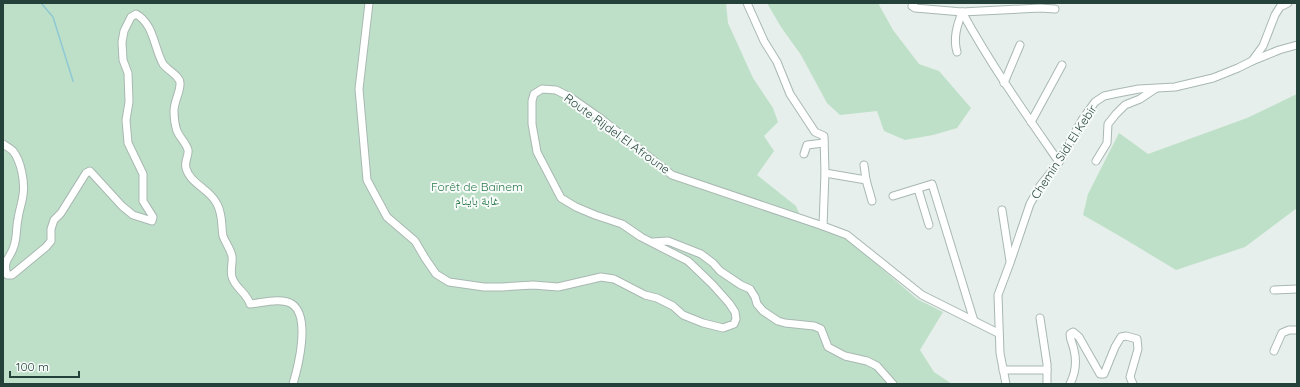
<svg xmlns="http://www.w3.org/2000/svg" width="1300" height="387" viewBox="0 0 1300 387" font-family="Quicksand,'Noto Naskh Arabic',sans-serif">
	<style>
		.green { fill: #bfe0c8 }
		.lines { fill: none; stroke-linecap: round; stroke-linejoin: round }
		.stream { stroke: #8ec9d4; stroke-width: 1.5 }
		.minor-casing { stroke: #a8b8b2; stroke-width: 9 }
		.minor { stroke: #fff; stroke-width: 7 }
		.labels { text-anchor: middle; stroke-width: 4; stroke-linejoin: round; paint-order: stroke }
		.street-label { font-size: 12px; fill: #24423a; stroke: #f7fbf9 }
		.park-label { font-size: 12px; fill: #2d7a4b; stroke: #f7fbf9 }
	</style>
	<rect width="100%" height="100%" fill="#e6efeb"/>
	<g class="green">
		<path d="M 3,3 L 726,3 L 728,23 L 753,78 L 773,108 L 778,122 L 764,136 L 774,151 L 757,175 L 796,206 L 803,222 L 844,236 L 917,299 L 943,312 L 920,350 L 934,372 L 952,384 L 3,384 Z"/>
		<path d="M 767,3 L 878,3 L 893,30 L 919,64 L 939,71 L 971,108 L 957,128 L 933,135 L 905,140 L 884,131 L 877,111 L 840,115 L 827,103 L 801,55 L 781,27 Z"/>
		<path d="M 1297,94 L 1297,208 L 1245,247 L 1176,270 L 1123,238 L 1083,215 L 1088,194 L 1119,133 L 1148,154 L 1247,118 Z"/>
	</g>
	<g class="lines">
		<path class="stream" d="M 41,3 L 53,17 L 73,81"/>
		<defs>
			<g id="minor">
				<path d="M 369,3 L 359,89 L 367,180 L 387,217 L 415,241 L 425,258 L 436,274 L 449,282 L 484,287 L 502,287 L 533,285 L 558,287 L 601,277 L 614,279 L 645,295 L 657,298 L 673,306 L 683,315 L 703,323 L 723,328 L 734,324 L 736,319 L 735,312 L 729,303 L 712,284 L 688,261 L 641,237 L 622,224 L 595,215 L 576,207 L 561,198 L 537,152 L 532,124 L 532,101 L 534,94 L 542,89 L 556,90 L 570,97 L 600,118 L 672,175 L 823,226"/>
				<path d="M 747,3 L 764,41 L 777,62 L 790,94 L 815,132 L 824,136 L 825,173 L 823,226 L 847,235 L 922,295 L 998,333"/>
				<path d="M 914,3 L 912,6 L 915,8 L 962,12 L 1040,8 L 1055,9"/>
				<path d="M 962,12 C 991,65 1025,113 1059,162"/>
				<path d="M 957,52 C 953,38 957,26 962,12"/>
				<path d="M 1252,61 L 1279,50 L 1297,45"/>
				<path d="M 1004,83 L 1020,45"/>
				<path d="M 1031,122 L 1062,65"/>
				<path d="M 3,144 C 6,146 10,148 13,151 C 21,161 25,182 23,195 C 22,203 19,211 18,219 C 16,228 17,238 14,246 C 11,258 2,259 7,275 L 12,275 L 46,247 L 51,241 L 51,229 L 54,220 L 61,213 L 86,173 L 90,171 L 122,206 L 133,215 L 152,221 L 153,217 L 143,201 L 143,174 L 128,143 L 126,120 L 129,102 L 128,73 L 123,60 L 122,42 L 124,31 L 131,17 L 136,14 C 154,24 154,48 163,64 C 167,70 181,76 180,84 C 180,93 174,101 174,111 C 174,117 175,125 177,131 C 180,138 186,143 188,150 C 189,156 184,161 186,168 C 190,184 210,189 217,204 C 223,215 221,225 223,236 C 225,242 230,248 232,256 C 233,263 230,269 232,277 C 235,288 247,293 250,304 C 261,303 282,297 292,304 C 311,317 298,367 293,384"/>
				<path d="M 804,154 L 807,145 L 824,143"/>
				<path d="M 1096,161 L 1107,143 L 1108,124 L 1116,114 L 1125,105 L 1140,99 L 1155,89"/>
				<path d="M 864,165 L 866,180 L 872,201"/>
				<path d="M 825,173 L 866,180"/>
				<path d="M 918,189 L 929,225"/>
				<path d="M 893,196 L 932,184 L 974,321"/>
				<path d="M 1002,210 L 1010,261"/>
				<path d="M 653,242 L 668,241 L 701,254 L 713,263 L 720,271 L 741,285 L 750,289 L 755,297 L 757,304 L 763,311 L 778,321 L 785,323 L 814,326 L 821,329 L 828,347 L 845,356 L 867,361 L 877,366 L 893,384"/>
				<path d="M 1274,290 L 1297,289"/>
				<path d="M 1040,318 L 1047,364 L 1047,384"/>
				<path d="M 1274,351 L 1282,333 L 1289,330 L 1297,330"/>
				<path d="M 1003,370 L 1047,370"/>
				<path d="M 1006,384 L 1000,353 L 998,295 L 1010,263 L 1030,204 L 1040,186 L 1059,162 L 1082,120 L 1095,102 L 1104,96 L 1118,93 L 1139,89 L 1175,87 L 1213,78 L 1238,68 L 1252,61 L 1263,46 L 1275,15 L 1280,7 L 1288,3"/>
				<path d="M 1070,384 C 1076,372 1077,362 1074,350 C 1073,344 1070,340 1070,334 L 1073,332 L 1079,337 L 1100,374 L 1104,374 L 1115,347 L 1121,337 L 1126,336 L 1137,339 L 1138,349 L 1130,377 L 1133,384"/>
			</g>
		</defs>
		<use href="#minor" class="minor-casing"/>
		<use href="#minor" class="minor"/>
	</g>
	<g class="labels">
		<g class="street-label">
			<text transform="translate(617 134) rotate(36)" y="4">Route Rijdel El Afroune</text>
			<text transform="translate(1064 152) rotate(-57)" y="4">Chemin Sidi El Kebir</text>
		</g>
		<g class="park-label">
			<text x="477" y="191">Forêt de Baïnem<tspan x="477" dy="14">غابة باينام</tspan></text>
		</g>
	</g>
	<rect width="1300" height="387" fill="none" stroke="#24423a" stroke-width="8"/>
	<path d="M10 371v6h69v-6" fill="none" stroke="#24423a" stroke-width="2"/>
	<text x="16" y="371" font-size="12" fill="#24423a" stroke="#f7fbf9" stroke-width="3" paint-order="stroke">100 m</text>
</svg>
